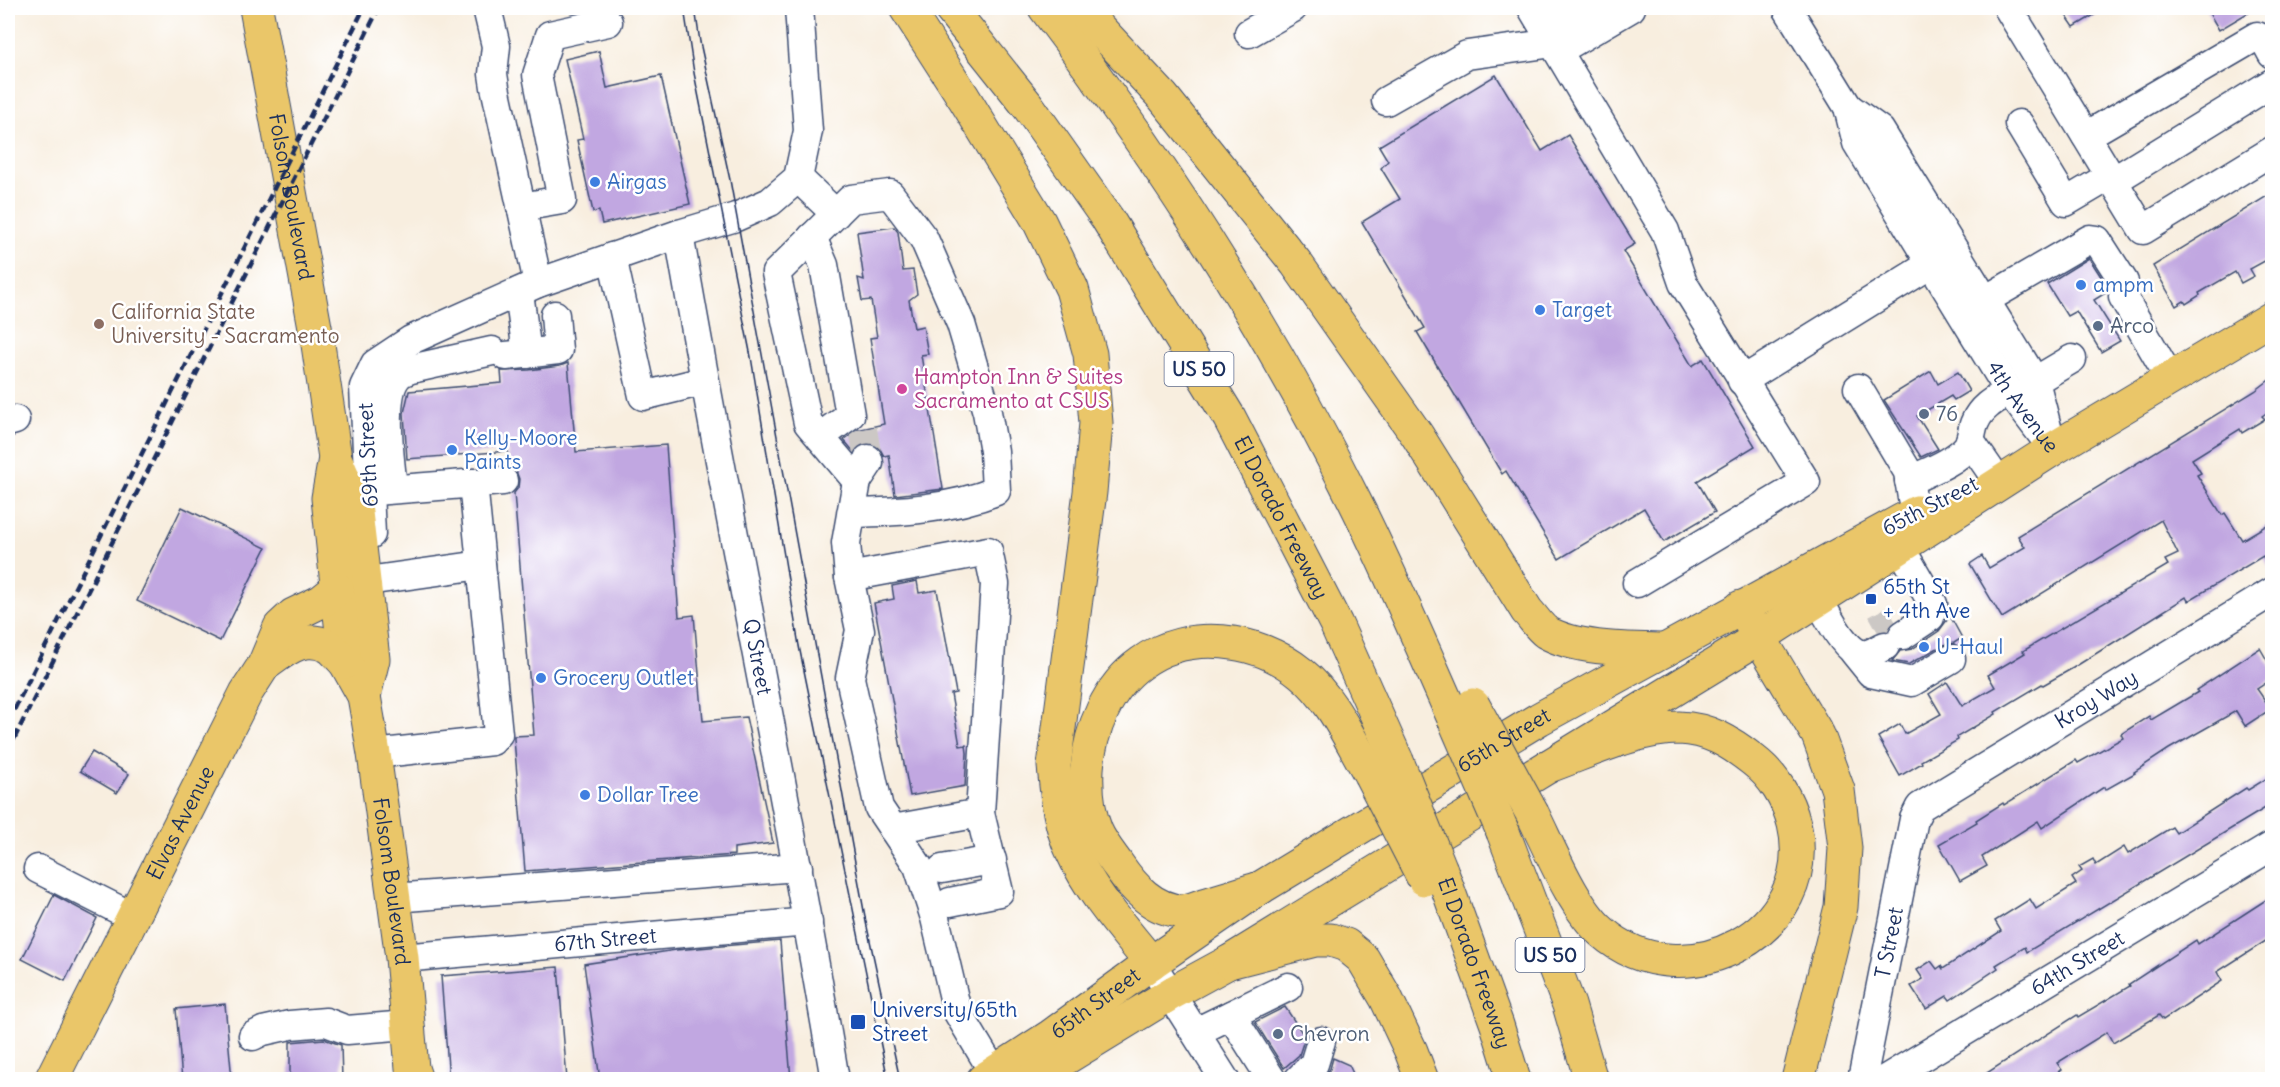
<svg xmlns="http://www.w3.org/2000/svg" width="2280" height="1087" viewBox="0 0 2280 1087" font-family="Delius,sans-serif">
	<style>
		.building { fill: #c1a7e1 }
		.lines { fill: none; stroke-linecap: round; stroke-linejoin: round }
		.minor-tunnel { stroke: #ccc8c5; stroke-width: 28; stroke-dasharray: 28 14; stroke-linecap: butt }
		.minor-casing { stroke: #3c4c71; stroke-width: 31 }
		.major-casing { stroke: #3c4c71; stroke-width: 35 }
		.highway-casing { stroke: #3c4c71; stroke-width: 35 }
		.minor { stroke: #fff; stroke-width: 28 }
		.major { stroke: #eac669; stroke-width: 33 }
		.highway { stroke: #eac669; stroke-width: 33 }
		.tram { stroke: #1b2f5e; stroke-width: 1.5 }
		.rail { stroke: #1b2f5e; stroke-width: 4.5; stroke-dasharray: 9 4.5; stroke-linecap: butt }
		.highway-bridge-casing { stroke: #3c4c71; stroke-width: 35; stroke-linecap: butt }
		.highway-bridge { stroke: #eac669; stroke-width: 33 }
		.shop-dot { fill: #3f7fe0; stroke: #fff; stroke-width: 2 }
		.education-dot { fill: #8d6e63; stroke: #fff; stroke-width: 2 }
		.service-dot { fill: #5c6f8a; stroke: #fff; stroke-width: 2 }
		.hotel-dot { fill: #d1479c; stroke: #fff; stroke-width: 2 }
		.transit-dot { fill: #1a4fb4; stroke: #fff; stroke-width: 2 }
		.labels { text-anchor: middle; stroke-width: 5; stroke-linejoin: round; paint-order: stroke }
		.shield { fill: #fff; stroke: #5f6d8e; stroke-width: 1.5 }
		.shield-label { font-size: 20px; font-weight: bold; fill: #1b2f5e }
		.shop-label { font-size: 21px; fill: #366cbe; stroke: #fff; text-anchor: start }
		.street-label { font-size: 21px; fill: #1b2f5e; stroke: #fff }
		.education-label { font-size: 21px; fill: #785e54; stroke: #fff; text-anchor: start }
		.service-label { font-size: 21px; fill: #4e5e75; stroke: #fff; text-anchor: start }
		.hotel-label { font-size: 21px; fill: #b23c85; stroke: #fff; text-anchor: start }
		.transit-label { font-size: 21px; fill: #164399; stroke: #fff; text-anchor: start }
	</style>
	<rect width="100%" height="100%" fill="#fff"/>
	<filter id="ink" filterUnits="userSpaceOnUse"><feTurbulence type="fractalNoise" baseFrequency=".0167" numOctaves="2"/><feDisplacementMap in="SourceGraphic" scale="12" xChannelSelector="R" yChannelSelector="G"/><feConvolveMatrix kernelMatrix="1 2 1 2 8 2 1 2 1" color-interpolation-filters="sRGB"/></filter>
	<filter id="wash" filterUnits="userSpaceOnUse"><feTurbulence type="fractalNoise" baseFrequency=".008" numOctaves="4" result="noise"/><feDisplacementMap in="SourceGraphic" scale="24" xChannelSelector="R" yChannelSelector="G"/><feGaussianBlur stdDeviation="1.35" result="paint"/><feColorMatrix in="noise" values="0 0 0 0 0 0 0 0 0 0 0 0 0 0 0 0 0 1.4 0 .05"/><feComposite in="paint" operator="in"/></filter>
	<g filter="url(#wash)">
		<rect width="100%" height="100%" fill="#f8eedf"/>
		<g id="blocks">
			<g class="building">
				<path d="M 2061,8 L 2106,8 L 2074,27 Z"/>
				<path d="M 2206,8 L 2256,8 L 2219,30 Z"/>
				<path d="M 599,51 L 607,88 L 661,76 L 690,204 L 602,224 L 599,211 L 593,212 L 577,140 L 583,139 L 565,59 Z"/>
				<path d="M 1496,75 L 1542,151 L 1568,135 L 1635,244 L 1623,251 L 1692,366 L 1703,359 L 1755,446 L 1697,481 L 1715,512 L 1664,542 L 1644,508 L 1559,559 L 1506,471 L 1502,474 L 1417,332 L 1425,328 L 1362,222 L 1400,199 L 1381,168 L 1388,161 L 1379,146 Z"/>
				<path d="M 2272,193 L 2272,257 L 2250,269 L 2254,276 L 2241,283 L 2235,272 L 2199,293 L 2200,295 L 2186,304 L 2184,301 L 2176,306 L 2153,266 Z"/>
				<path d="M 894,227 L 898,232 L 903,271 L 913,270 L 917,294 L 909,300 L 914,328 L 923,326 L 928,354 L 921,355 L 943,489 L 895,495 L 889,455 L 884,456 L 879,447 L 872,443 L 863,443 L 854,452 L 844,440 L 857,430 L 884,424 L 870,338 L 877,337 L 871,300 L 862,301 L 858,278 L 864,280 L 857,232 Z"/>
				<path d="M 2089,258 L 2107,286 L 2107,292 L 2094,300 L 2120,341 L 2101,352 L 2076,311 L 2067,316 L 2047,284 Z"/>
				<path d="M 568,363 L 576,452 L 666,445 L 679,617 L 694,615 L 703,721 L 746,717 L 773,843 L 734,848 L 734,855 L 525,871 L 514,739 L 514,736 L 534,735 L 514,493 L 518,488 L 519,479 L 516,471 L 509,466 L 508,451 L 407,459 L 404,413 L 409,391 L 502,383 L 501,371 L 529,370 L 560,366 Z"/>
				<path d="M 1931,371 L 1938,384 L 1958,372 L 1969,391 L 1954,400 L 1951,396 L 1917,416 L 1938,449 L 1921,457 L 1884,400 Z"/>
				<path d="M 2272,378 L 2272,409 L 2262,416 L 2265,419 L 2242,433 L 2240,429 L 2192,459 L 2201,473 L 2197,475 L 2222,515 L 2225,513 L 2242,540 L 2272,522 L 2272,572 L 2263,556 L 2188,601 L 2186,597 L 2073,668 L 2043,685 L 2042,684 L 1995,712 L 1996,714 L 1957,737 L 1958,740 L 1921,761 L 1922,763 L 1900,776 L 1878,737 L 1900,724 L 1905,734 L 1941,714 L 1929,694 L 1947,682 L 1962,706 L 1995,687 L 1988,675 L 2025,653 L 2023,651 L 2168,565 L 2165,560 L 2178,554 L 2161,520 L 2002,618 L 1970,564 L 1982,556 L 1989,568 L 2025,547 L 2018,536 L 2255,391 Z"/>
				<path d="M 182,507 L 266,548 L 220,641 L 137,601 Z"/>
				<path d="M 917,581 L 919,593 L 937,590 L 956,693 L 951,694 L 960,746 L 966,745 L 967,753 L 965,786 L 910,796 L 874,603 L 894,599 L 892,586 Z"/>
				<path d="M 1950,616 L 1962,638 L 1954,643 L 1943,645 L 1909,664 L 1892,661 L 1900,651 L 1912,649 L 1939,631 Z"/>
				<path d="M 2260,648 L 2272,669 L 2272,679 L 2257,689 L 2271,709 L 2245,726 L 2236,711 L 2169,749 L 2134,772 L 2135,773 L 2105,790 L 2104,787 L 2042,828 L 2038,821 L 1982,857 L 1987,866 L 1960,881 L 1939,844 L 1977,822 L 1976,820 L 2003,803 L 2004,805 L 2076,760 L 2078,763 L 2123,738 L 2121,734 L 2149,716 L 2151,720 L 2198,692 L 2196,690 Z"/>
				<path d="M 92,752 L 129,774 L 117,793 L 80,771 Z"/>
				<path d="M 2272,775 L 2272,804 L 2027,952 L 2025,947 L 1996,965 L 1998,968 L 1950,1000 L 1947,996 L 1926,1009 L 1911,986 L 1923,979 L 1917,970 L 1931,961 L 1937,969 L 1941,966 L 1943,969 L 2001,931 L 1995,921 L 2030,899 L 2036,909 L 2076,884 L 2072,878 L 2082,871 L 2079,867 L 2093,859 L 2096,865 L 2124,847 L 2128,854 L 2172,827 L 2176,833 L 2246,788 L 2248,790 Z"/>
				<path d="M 54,895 L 97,918 L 65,981 L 22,959 Z"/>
				<path d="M 2272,896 L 2272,937 L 2217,972 L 2222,981 L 2163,1020 L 2159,1015 L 2113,1043 L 2107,1032 L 2057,1063 L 2062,1070 L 2046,1080 L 1976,1080 L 2077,1015 L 2078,1017 L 2130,986 L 2129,984 L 2196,940 L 2198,944 Z"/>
				<path d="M 780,941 L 791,1080 L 715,1080 L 715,1076 L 670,1080 L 600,1080 L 584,964 L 676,950 Z"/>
				<path d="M 558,967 L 567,1080 L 449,1080 L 441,976 Z"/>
				<path d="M 225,1004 L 232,1080 L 182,1080 L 176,1009 Z"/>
				<path d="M 1285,1007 L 1305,1037 L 1299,1055 L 1284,1068 L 1255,1022 Z"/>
				<path d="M 324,1039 L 341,1045 L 342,1080 L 290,1080 L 290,1042 Z"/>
				<path d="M 1333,1058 L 1349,1065 L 1356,1080 L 1322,1080 L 1330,1069 Z"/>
			</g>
		</g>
	</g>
	<g filter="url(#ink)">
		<use href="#blocks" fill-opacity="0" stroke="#3c4c71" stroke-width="1.5"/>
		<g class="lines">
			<g class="minor-tunnel">
				<path d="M 863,429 L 868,459"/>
				<path d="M 1876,629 L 1894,619"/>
			</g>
			<defs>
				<g id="minor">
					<path d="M 487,8 L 496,46 L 493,74 L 495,87 L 538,283"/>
					<path d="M 1532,8 L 1665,231 L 1683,283 L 1806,482 L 1637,583"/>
					<path id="s1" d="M 1787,8 L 1848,107 L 1857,143 L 2009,391 L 2053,449"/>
					<path d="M 2008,8 L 2143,230 L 2272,151"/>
					<path d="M 1546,31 L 1583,8"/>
					<path d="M 1249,33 L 1293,8"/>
					<path d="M 1558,51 L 1631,8"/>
					<path d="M 1386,101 L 1467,55 L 1553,43"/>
					<path d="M 1848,107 L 1880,130 L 1985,300 L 2035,381 L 2049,435"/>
					<path d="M 2019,124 L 2066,202 L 2110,176"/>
					<path d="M 2086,136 L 2257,36 L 2264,39 L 2272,54"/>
					<path d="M 798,178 L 836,214"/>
					<path d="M 2113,181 L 2272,83"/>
					<path d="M 521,207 L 562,200 L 537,75 L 550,35 L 608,22"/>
					<path id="s2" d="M 679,234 C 727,517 788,797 835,1080"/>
					<path d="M 812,237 L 824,265 L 850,415 L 820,437"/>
					<path d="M 612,257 L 643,396 L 704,381"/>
					<path d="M 519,292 L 527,354"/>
					<path d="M 1985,300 L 2090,239 L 2097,240 L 2124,282 L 2123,297 L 2171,380"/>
					<path d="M 506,356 L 558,350 L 555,315"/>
					<path d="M 1742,381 L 1931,264"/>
					<path d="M 2035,381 L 2072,359"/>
					<path d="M 1858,388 L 1908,472 L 1912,498"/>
					<path d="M 8,422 L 15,420"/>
					<path d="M 1970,441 L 1999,483"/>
					<path d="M 857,481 L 869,463 L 868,459"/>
					<path d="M 1909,481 C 1927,472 1953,463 1966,448 C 1972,441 1971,430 1975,422 C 1981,407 1996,399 2009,391"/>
					<path d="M 393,489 C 391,463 379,394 399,375 C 402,372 407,371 411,369 L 492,351"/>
					<path d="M 374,491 L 503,481"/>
					<path d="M 851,513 C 899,512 951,509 996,491 L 994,451 L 987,412 L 961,324 L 924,239 L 890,194 L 851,199 L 776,273 L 808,423 L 857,481 L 846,543 L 849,577 L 860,630 L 850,678 L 879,808 L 918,866 L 935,918 L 957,1011 L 994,1073"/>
					<path d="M 371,534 L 364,387 L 375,364 L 411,340 L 538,283 L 679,234 L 736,217 L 770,202 L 798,178 L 808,131 L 799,8"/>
					<path d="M 1900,547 L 1933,604 L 1930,617 L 1903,635"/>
					<path d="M 849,577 L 988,551 L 995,584 L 980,813 L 999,892 L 950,902"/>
					<path d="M 374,580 L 481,565"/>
					<path d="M 1818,599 C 1827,614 1847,658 1867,654 C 1873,653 1879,648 1885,646"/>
					<path d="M 1854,652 L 1871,673 L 1912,682 L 1951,659"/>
					<path d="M 374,754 L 492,741 L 498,734 L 473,483"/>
					<path d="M 893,829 L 980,813"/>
					<path d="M 38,869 L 133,917"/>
					<path d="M 942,869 L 992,860"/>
					<path d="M 393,898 L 798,867"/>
					<path id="s3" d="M 402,958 L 808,922"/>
					<path d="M 1151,963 L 1225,1080"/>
					<path d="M 1231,1015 L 1272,1080"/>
					<path d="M 1196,1032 L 1288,987"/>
					<path d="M 253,1036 L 263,1031 L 290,1025 L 326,1022 L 347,1030 L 407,1025"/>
					<path d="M 1298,1080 L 1314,1064 L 1321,1041"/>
					<path id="s4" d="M 1862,1080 L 1914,819 L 1920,807 L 2272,592"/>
					<path id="s5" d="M 1884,1080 L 2272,846"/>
				</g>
				<g id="major">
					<path id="s6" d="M 256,8 L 317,338 L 335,458 L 355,504 L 373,659 L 364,696"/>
					<path id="s7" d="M 335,458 L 328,498 L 345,662 L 364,696 L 374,754 L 402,958 L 412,1068 L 416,1080"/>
					<path d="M 264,665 C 283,652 302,633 328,646 C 334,649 340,658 345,662"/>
					<path id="s8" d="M 51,1080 L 246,693 L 264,665 L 280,627 L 293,615 L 322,601 L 337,589"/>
					<path id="s9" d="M 983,1080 L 1051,1036 L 1151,963 L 1260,888 L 1539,719 L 1917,512"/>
					<path d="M 1030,1080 L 1172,993 L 1229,962 L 1549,766 L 1760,637 L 2053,449 L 2272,318"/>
				</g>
				<g id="highway">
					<path d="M 906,8 L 964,98 L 1039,221 L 1072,289 L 1090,354 L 1096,423 L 1090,492 L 1054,766 C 1057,795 1059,824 1072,851 C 1091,893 1123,928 1151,963"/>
					<path id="s10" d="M 950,8 L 1028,106 L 1107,218 L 1229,417 L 1336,624 L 1397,761"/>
					<path d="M 1045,8 C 1162,163 1270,329 1356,504 C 1391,574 1422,647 1454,719"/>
					<path d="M 1080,8 L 1163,97 L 1296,263 L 1417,435 L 1527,611 C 1533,617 1539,627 1546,632 C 1577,650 1631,649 1665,650"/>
					<path d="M 1741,607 L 1818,735 L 1838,790 L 1845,848 L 1841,907 L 1798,1080"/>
					<path d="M 1533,815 C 1550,849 1573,907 1602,932 C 1683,1003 1820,932 1794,824 C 1788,799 1773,775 1753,760 C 1730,742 1709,729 1679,728 C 1637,728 1588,752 1549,766"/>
					<path d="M 1503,832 L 1569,1005 L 1591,1080"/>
					<path id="s11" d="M 1441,870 L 1497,1025 L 1514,1080"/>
					<path d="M 1260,888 C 1241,894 1223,899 1204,905 C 1197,907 1189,911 1182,911 C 1153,910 1133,887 1118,865 C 1111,855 1101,843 1096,831 C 1088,812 1086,789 1087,769 C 1090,730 1108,686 1141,663 C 1188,628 1258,638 1301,673 C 1332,698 1350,740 1370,774"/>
					<path d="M 1229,962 L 1315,940 L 1331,940 L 1346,945 L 1363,959 L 1386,998 L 1411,1051 L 1422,1080"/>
				</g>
			</defs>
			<use href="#minor" class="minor-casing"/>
			<use href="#major" class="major-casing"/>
			<use href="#highway" class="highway-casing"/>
			<use href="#minor" class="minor"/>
			<use href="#major" class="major"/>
			<use href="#highway" class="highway"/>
			<g class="tram">
				<path d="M 684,8 L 694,73 L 751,357 L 799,646 L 888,1080"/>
				<path d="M 695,8 L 700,42 L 730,180 L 866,922 L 900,1080"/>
			</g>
			<g class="rail">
				<path d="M 8,722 L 364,8"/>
				<path d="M 8,751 L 379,8"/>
			</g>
			<defs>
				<g id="highway-bridge">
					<path d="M 1473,705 L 1533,815"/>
					<path d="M 1454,719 L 1503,832"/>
					<path d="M 1397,761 L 1441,870"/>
					<path d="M 1370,774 L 1424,879"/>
				</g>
			</defs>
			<use href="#highway-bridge" class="highway-bridge-casing"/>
			<use href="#highway-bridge" class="highway-bridge"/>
		</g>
	</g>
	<g class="shop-dot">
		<circle cx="595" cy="182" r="6"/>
		<circle cx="2081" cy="285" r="6"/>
		<circle cx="1540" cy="310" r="6"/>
		<circle cx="452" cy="450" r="6"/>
		<circle cx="1924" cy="647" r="6"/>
		<circle cx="541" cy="678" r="6"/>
		<circle cx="585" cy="795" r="6"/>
	</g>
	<circle class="education-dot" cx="99" cy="324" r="6"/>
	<g class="service-dot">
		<circle cx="2098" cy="326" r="6"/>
		<circle cx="1924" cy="414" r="6"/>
		<circle cx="1278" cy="1034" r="6"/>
	</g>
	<circle class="hotel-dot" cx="902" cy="389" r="6"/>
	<g class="transit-dot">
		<rect x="1865" y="593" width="12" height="12" rx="3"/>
		<rect x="850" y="1014" width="16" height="16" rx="3"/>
	</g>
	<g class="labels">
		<g class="shield">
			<rect x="1164.5" y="352" width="69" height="34" rx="4.5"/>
			<rect x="1515.5" y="938" width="69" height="34" rx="4.5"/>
		</g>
		<g class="shield-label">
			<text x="1199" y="376">US 50</text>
			<text x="1550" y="962">US 50</text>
		</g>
		<g class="shop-label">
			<text x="607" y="189">Airgas</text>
			<text x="2093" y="292">ampm</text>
			<text x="1552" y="317">Target</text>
			<text x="464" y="445">Kelly-Moore<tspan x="464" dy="24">Paints</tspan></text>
			<text x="1936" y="654">U-Haul</text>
			<text x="553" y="685">Grocery Outlet</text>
			<text x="597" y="802">Dollar Tree</text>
		</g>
		<g class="street-label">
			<text dy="7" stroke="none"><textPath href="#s6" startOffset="192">Folsom Boulevard</textPath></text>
			<text dy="7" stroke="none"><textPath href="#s1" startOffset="465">4th Avenue</textPath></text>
			<text transform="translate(368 455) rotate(-93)" y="7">69th Street</text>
			<text transform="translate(1930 506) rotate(-27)" y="7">65th Street</text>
			<text dy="7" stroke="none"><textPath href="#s10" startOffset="609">El Dorado Freeway</textPath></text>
			<text dy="7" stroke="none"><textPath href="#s2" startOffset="430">Q Street</textPath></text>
			<text dy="7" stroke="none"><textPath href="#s4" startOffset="486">Kroy Way</textPath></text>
			<text dy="7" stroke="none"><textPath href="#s9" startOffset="622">65th Street</textPath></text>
			<text dy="7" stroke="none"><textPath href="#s8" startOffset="288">Elvas Avenue</textPath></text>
			<text dy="7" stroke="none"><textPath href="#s7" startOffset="432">Folsom Boulevard</textPath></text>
			<text dy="7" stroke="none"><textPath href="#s3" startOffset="204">67th Street</textPath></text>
			<text dy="7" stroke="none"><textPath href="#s4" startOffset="140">T Street</textPath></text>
			<text dy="7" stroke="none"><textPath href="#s11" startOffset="99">El Dorado Freeway</textPath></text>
			<text dy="7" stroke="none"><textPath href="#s5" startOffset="226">64th Street</textPath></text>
			<text dy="7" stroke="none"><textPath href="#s9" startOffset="136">65th Street</textPath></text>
		</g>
		<g class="education-label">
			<text x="111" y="319">California State<tspan x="111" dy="24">University - Sacramento</tspan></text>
		</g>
		<g class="service-label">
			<text x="2110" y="333">Arco</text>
			<text x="1936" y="421">76</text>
			<text x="1290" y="1041">Chevron</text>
		</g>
		<g class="hotel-label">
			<text x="914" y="384">Hampton Inn &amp; Suites<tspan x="914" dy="24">Sacramento at CSUS</tspan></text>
		</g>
		<g class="transit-label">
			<text x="1883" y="594">65th St<tspan x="1883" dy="24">+ 4th Ave</tspan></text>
			<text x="872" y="1017">University/65th<tspan x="872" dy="24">Street</tspan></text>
		</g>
	</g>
	<rect width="2280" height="1087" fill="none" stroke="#fff" stroke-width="30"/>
</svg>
